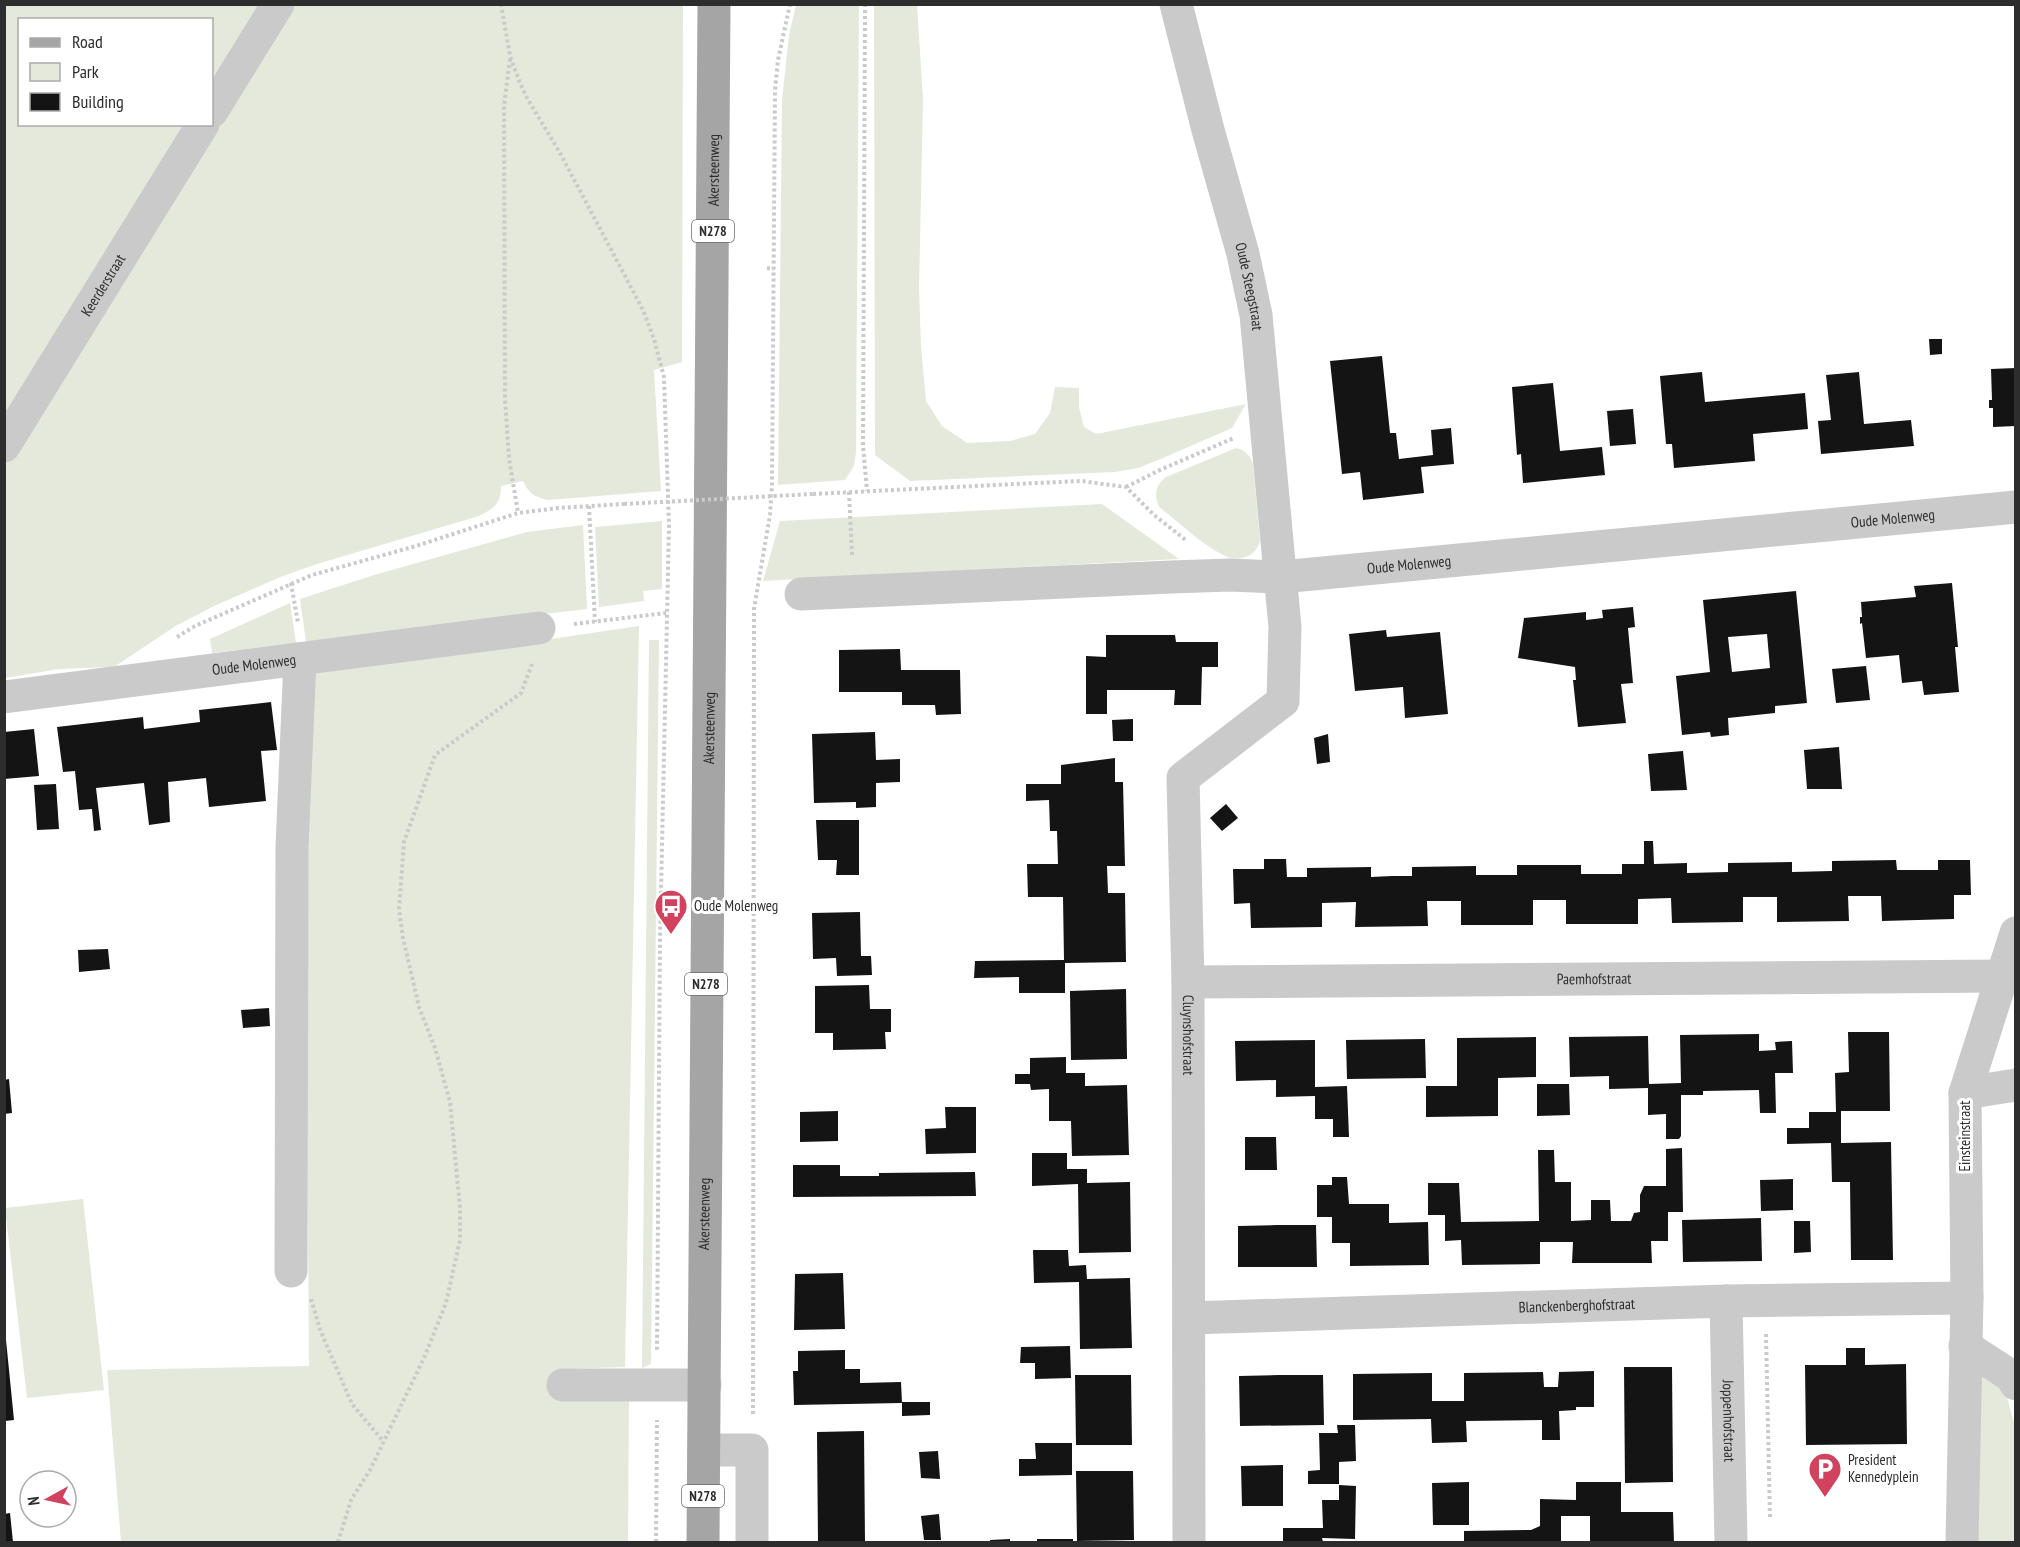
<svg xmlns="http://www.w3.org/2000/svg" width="2020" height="1547" viewBox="0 0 2020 1547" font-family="'PT Sans Narrow',sans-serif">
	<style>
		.green { fill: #e4e9dc; fill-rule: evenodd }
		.building { fill: #141414; fill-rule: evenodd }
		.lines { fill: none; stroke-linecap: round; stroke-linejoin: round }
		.path { stroke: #cacaca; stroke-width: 4; stroke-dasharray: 3 3; stroke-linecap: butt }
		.minor { stroke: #cacaca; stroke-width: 33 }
		.major { stroke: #a5a5a5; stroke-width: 33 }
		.path-bridge { stroke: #cacaca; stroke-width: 4; stroke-dasharray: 3 3; stroke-linecap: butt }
		.labels { text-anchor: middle; stroke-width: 6; stroke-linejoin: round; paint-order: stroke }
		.shield { fill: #fff; stroke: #6c6c6c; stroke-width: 1.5 }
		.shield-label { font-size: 14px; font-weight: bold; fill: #2d2d2d }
		.street-label { font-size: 15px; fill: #2d2d2d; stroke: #fff }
		.poi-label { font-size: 15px; fill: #2d2d2d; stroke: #fff; text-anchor: start }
	</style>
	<rect width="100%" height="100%" fill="#fff"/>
	<g class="green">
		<path d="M 4,5 L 683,5 L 682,362 L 654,370 L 661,491 L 548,500 C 535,497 529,494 523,481 L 501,486 C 501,503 495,508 479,516 L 317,564 L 283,576 L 214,606 L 174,627 L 114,667 L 59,669 L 5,678 ZM 20,20 L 212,20 L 212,124 L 20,124 Z"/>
		<path d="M 796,5 L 859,5 L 856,452 L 854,466 L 845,480 L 778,485 L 782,100 L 789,35 Z"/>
		<path d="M 874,5 L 917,5 L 923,99 L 919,289 L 921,346 L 926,401 L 942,426 L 967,443 L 1010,441 L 1035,434 L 1050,413 L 1055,387 L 1079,388 L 1079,407 L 1084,427 L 1096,434 L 1246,404 L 1232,428 L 1163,458 L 1138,468 L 1115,472 L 910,481 L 875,455 Z"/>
		<path d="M 1236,448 C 1245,450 1250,455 1253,464 L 1260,541 C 1256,557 1239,563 1223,555 C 1200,543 1180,523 1159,507 C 1154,495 1155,486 1166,477 Z"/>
		<path d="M 1102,504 L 1179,559 L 763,581 L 780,521 Z"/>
		<path d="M 662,521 L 662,589 L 643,591 L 644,601 L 599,607 L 595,527 Z"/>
		<path d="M 583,525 L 587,609 L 306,642 L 300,599 L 374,575 L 527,532 Z"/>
		<path d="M 290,603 L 296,643 L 212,653 L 210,639 Z"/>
		<path d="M 639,626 L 625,1367 L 564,1369 L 629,1399 L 628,1542 L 121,1542 L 107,1370 L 309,1366 L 305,847 L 313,674 Z"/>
		<path d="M 649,640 L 659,640 L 651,1364 L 642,1368 Z"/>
		<path d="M 83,1199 L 104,1390 L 27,1398 L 5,1208 Z"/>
		<path d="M 1975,1365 L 2004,1385 L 2015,1427 L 2016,1542 L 1974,1542 Z"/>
	</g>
	<g class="building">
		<path d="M 1929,339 L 1942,339 L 1942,354 L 1930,355 Z"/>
		<path d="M 1382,356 L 1390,433 L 1396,433 L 1399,459 L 1433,455 L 1431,430 L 1451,428 L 1454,464 L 1421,467 L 1424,493 L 1363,500 L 1360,472 L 1342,474 L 1330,361 Z"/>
		<path d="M 2016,368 L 2016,426 L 1993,427 L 1993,408 L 1989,408 L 1989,400 L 1992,400 L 1991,369 Z"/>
		<path d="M 1702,372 L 1705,402 L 1805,393 L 1808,429 L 1753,434 L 1755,461 L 1674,468 L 1672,444 L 1666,444 L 1660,376 Z"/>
		<path d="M 1859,372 L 1864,424 L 1911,420 L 1914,446 L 1821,454 L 1818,421 L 1831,420 L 1826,375 Z"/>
		<path d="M 1553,383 L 1560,451 L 1602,447 L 1605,475 L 1523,483 L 1521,454 L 1517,455 L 1512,387 Z"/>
		<path d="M 1633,409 L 1636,444 L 1610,446 L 1607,411 Z"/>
		<path d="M 1952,583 L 1958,647 L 1955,647 L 1959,692 L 1924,695 L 1922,681 L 1902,683 L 1899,655 L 1866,658 L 1862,623 L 1860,624 L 1860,617 L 1862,617 L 1861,602 L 1916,597 L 1914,586 Z"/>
		<path d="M 1796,591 L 1807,703 L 1775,706 L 1775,713 L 1728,718 L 1729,735 L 1711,737 L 1710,732 L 1682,735 L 1676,676 L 1710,672 L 1703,600 ZM 1767,634 L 1770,668 L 1732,672 L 1728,637 Z"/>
		<path d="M 1633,607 L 1635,627 L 1628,628 L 1633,683 L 1621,684 L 1626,723 L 1578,727 L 1573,680 L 1576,680 L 1575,667 L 1518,658 L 1524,618 L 1586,612 L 1586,620 L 1603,618 L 1602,610 Z"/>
		<path d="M 1386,630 L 1387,637 L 1440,632 L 1448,714 L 1405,718 L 1403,687 L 1355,691 L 1349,634 Z"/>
		<path d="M 1106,635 L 1175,635 L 1176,642 L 1218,642 L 1218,667 L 1202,667 L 1201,705 L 1174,705 L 1175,690 L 1107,690 L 1107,714 L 1086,714 L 1086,656 L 1106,657 Z"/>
		<path d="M 900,649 L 901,670 L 960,670 L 961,714 L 936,715 L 935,705 L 902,705 L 902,692 L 839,692 L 839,650 Z"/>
		<path d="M 1866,666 L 1870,700 L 1836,703 L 1832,669 Z"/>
		<path d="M 271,702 L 277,750 L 261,751 L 266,801 L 209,807 L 206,778 L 168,782 L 170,822 L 149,825 L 144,783 L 96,788 L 101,830 L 94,831 L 92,809 L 79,810 L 75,771 L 63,772 L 57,727 L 143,717 L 144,729 L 200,722 L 199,710 Z"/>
		<path d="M 1133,719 L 1133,741 L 1113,741 L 1112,720 Z"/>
		<path d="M 34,729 L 39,776 L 4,779 L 4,732 Z"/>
		<path d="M 875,732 L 876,760 L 900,759 L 900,782 L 876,783 L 876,807 L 856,808 L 856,802 L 814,803 L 812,734 Z"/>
		<path d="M 1328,734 L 1330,762 L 1317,764 L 1314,738 Z"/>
		<path d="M 1839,747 L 1842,789 L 1807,789 L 1804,750 Z"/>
		<path d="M 1683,751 L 1687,790 L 1651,791 L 1648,754 Z"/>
		<path d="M 1115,758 L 1115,782 L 1123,782 L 1125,866 L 1107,866 L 1108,893 L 1125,893 L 1126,962 L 1065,963 L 1065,993 L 1019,993 L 1019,977 L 974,978 L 975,961 L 1064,960 L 1063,897 L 1028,897 L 1027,864 L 1058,864 L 1057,831 L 1050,831 L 1049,800 L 1026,801 L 1026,784 L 1061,784 L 1061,765 Z"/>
		<path d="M 56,784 L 59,829 L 37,830 L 34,785 Z"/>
		<path d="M 1226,804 L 1238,818 L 1222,831 L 1210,818 Z"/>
		<path d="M 816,820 L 859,820 L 859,875 L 836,875 L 837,860 L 818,860 Z"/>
		<path d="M 1644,841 L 1653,841 L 1654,864 L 1687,863 L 1687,873 L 1728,872 L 1728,863 L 1792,862 L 1792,872 L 1832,871 L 1832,861 L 1896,860 L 1897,870 L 1938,870 L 1938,860 L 1970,860 L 1971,895 L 1954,895 L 1954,919 L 1882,921 L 1881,896 L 1848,896 L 1849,921 L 1777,922 L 1777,897 L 1743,897 L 1743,922 L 1672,923 L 1671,898 L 1638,899 L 1638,924 L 1566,924 L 1566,900 L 1533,900 L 1533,925 L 1461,925 L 1461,901 L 1427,901 L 1428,926 L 1355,927 L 1356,902 L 1322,903 L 1322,927 L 1251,928 L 1250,903 L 1234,904 L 1233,869 L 1264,869 L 1264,859 L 1286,859 L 1287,877 L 1307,877 L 1307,868 L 1371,867 L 1371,877 L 1392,876 L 1412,876 L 1412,867 L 1476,866 L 1476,875 L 1517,875 L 1517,865 L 1581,865 L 1581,874 L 1622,874 L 1622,864 L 1644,864 Z"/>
		<path d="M 860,912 L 861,956 L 871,956 L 872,975 L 837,976 L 836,958 L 813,959 L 812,913 Z"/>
		<path d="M 108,949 L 110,969 L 79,972 L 78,950 Z"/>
		<path d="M 869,985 L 870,1009 L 891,1009 L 891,1032 L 885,1032 L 886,1049 L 833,1050 L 833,1033 L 815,1033 L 815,986 Z"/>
		<path d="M 1126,989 L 1127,1059 L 1071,1060 L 1070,991 Z"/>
		<path d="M 269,1008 L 270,1026 L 243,1028 L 241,1010 Z"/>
		<path d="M 1848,1032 L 1889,1032 L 1890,1111 L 1841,1111 L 1841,1143 L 1891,1142 L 1893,1260 L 1851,1260 L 1850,1182 L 1832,1182 L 1831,1143 L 1787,1144 L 1787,1128 L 1809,1128 L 1809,1112 L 1836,1112 L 1835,1073 L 1849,1072 Z"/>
		<path d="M 1759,1034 L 1759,1051 L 1776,1050 L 1775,1042 L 1792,1041 L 1793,1073 L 1775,1073 L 1776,1113 L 1760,1113 L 1759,1090 L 1703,1091 L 1703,1095 L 1681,1095 L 1681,1136 L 1679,1139 L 1666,1139 L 1666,1114 L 1648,1115 L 1648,1088 L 1609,1089 L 1609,1076 L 1570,1077 L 1569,1037 L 1648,1036 L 1649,1084 L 1681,1083 L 1680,1035 Z"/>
		<path d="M 1536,1037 L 1536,1077 L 1498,1078 L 1498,1116 L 1426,1117 L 1426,1086 L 1457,1086 L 1457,1038 Z"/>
		<path d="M 1425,1039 L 1426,1078 L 1347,1079 L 1346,1040 Z"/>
		<path d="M 1315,1040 L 1315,1087 L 1347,1086 L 1349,1137 L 1333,1137 L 1333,1119 L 1315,1119 L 1315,1096 L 1276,1097 L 1276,1080 L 1236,1081 L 1235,1041 Z"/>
		<path d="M 1066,1057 L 1066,1073 L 1085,1073 L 1085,1086 L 1127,1085 L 1129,1155 L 1072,1156 L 1071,1121 L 1049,1121 L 1049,1089 L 1031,1090 L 1030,1084 L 1015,1084 L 1015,1074 L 1030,1074 L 1030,1058 Z"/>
		<path d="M 9,1079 L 12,1113 L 4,1114 L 4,1080 Z"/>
		<path d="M 1537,1084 L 1569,1084 L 1570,1115 L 1537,1116 Z"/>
		<path d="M 945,1107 L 976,1107 L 976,1153 L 926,1154 L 925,1129 L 946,1128 Z"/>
		<path d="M 838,1111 L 838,1141 L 800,1142 L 800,1112 Z"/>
		<path d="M 1245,1137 L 1276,1137 L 1277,1170 L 1245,1170 Z"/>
		<path d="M 1682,1148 L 1683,1212 L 1668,1212 L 1668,1241 L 1651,1241 L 1652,1263 L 1572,1263 L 1573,1242 L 1540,1242 L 1540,1264 L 1462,1265 L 1461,1240 L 1445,1241 L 1445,1215 L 1428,1215 L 1428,1183 L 1459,1183 L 1461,1222 L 1539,1221 L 1538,1150 L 1554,1150 L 1555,1182 L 1571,1182 L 1571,1221 L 1591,1220 L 1591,1200 L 1610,1200 L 1611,1221 L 1631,1221 L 1634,1213 L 1640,1212 L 1640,1195 L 1644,1186 L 1666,1186 L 1666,1149 Z"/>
		<path d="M 1032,1153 L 1067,1153 L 1067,1169 L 1087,1169 L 1087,1183 L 1130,1182 L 1131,1252 L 1079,1253 L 1078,1184 L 1032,1186 Z"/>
		<path d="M 793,1165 L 840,1165 L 840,1176 L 879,1176 L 879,1173 L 975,1172 L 976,1196 L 793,1197 Z"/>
		<path d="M 1332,1177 L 1347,1177 L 1349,1204 L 1389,1204 L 1389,1223 L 1428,1222 L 1429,1265 L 1350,1266 L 1350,1243 L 1332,1243 L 1332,1217 L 1317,1217 L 1317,1185 L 1332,1185 Z"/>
		<path d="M 1793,1179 L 1793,1210 L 1761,1211 L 1760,1180 Z"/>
		<path d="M 1761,1218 L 1762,1261 L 1683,1262 L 1682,1220 Z"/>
		<path d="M 1794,1221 L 1810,1221 L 1811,1252 L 1794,1253 Z"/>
		<path d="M 1277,1225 L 1316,1225 L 1317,1267 L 1238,1267 L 1238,1226 Z"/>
		<path d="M 1033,1250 L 1068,1250 L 1069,1266 L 1086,1265 L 1087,1279 L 1130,1278 L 1132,1348 L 1080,1349 L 1079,1282 L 1034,1283 Z"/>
		<path d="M 843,1273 L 845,1329 L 794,1330 L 795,1274 Z"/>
		<path d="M 5,1340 L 6,1340 L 14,1420 L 5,1421 Z"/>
		<path d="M 1070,1346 L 1071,1378 L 1035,1379 L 1035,1363 L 1020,1363 L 1021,1347 Z"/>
		<path d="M 1846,1348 L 1865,1348 L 1865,1365 L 1906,1364 L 1907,1444 L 1806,1445 L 1805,1365 L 1846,1365 Z"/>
		<path d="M 845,1350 L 845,1369 L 860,1369 L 860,1383 L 901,1382 L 902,1403 L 794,1405 L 793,1371 L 798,1371 L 798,1351 Z"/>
		<path d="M 1624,1367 L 1672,1367 L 1673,1482 L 1625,1483 Z"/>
		<path d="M 1594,1371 L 1594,1407 L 1576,1407 L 1576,1410 L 1559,1411 L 1560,1440 L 1542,1440 L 1542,1420 L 1466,1421 L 1467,1442 L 1432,1443 L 1431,1419 L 1353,1420 L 1353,1374 L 1432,1373 L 1432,1401 L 1464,1401 L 1464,1373 L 1543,1372 L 1544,1387 L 1558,1387 L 1559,1372 Z"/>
		<path d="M 1075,1375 L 1131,1375 L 1132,1445 L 1076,1445 Z"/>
		<path d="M 1280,1375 L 1323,1375 L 1324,1425 L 1240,1426 L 1239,1376 Z"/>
		<path d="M 902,1402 L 930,1402 L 930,1415 L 902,1416 Z"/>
		<path d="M 1337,1425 L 1355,1425 L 1356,1461 L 1339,1462 L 1339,1484 L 1308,1484 L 1308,1471 L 1320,1470 L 1319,1433 L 1338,1433 Z"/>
		<path d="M 864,1431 L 865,1542 L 818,1542 L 817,1432 Z"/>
		<path d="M 1035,1443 L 1072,1443 L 1072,1475 L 1019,1476 L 1019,1459 L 1036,1459 Z"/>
		<path d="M 938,1451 L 940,1479 L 921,1478 L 919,1452 Z"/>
		<path d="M 1283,1465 L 1283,1506 L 1242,1506 L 1241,1466 Z"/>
		<path d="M 1076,1471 L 1133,1471 L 1134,1540 L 1077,1541 Z"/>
		<path d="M 1469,1482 L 1469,1525 L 1433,1525 L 1432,1483 Z"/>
		<path d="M 1576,1482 L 1621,1482 L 1621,1512 L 1673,1512 L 1674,1542 L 1590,1542 L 1590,1516 L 1561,1516 L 1561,1542 L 1464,1542 L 1464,1531 L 1531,1530 L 1540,1526 L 1540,1499 L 1576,1500 Z"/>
		<path d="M 1339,1485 L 1356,1486 L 1355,1539 L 1322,1538 L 1323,1542 L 1283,1542 L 1283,1528 L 1323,1528 L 1322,1500 L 1339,1500 Z"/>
		<path d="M 10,1513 L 13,1542 L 4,1542 L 4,1514 Z"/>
		<path d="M 939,1514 L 941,1540 L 924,1540 L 921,1516 Z"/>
		<path d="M 1010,1539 L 1010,1542 L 990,1542 L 990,1540 Z"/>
		<rect x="1037" y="1539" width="36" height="3"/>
	</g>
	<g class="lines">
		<g class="path">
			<path d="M 501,4 L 510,56 L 520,83 L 527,98 L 560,153 L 643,310 L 654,339 L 664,377 L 669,526 L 660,938 L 657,1350"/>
			<path d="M 865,4 L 863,445 L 867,491"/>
			<path d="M 510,59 L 504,106 L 505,399 L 509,458 L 518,513"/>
			<path d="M 767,268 L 774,269"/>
			<path d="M 1126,487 L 1162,469 L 1234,438"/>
			<path d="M 849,492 L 852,555"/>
			<path d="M 813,494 L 1036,483 L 1082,481 L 1103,484 L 1126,487 L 1154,515 L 1187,541"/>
			<path d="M 589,506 L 595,622"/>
			<path d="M 291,583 L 298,623"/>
			<path d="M 574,624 L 666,613"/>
			<path d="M 177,637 L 195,626 L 312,575 L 416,546 L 518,513 L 558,508 L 624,504"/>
			<path d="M 311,1299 L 321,1332 L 352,1404 L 383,1441"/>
			<path d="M 1766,1334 L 1770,1519"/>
			<path d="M 753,1414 L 754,609 L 770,515 L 772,485 L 775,90 L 778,60 L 790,4"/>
			<path d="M 338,1542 L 351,1500 L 370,1470 L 424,1358 L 446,1303 L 460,1240 L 460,1208 L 450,1102 L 435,1048 L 419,1007 L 403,938 L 399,909 L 404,842 L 435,755 L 521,693 L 532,664"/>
			<path d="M 656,1542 L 657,1420"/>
		</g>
		<g class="minor">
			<path id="s1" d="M 1176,4 L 1208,130 L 1243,254 L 1256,315 L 1285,627 L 1283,701 L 1183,778 L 1188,982 L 1189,1542"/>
			<path d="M 212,111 L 278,4"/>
			<path id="s2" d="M 4,446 L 203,124"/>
			<path id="s3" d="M 801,594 L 1171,577 L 1230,575 L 1281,577 L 2016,507"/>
			<path id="s4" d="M 4,697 L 539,628"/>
			<path id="s5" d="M 1188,982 L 2001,976"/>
			<path d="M 1965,1093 L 2016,1085"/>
			<path d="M 291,1271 L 292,847 L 300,659"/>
			<path id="s6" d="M 1726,1301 L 1731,1542"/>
			<path id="s7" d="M 1189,1318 L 1726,1301 L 1967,1298"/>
			<path d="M 1965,1346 L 2011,1376 L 2016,1384"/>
			<path d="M 563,1385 L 705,1385"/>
			<path d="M 704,1450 L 752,1450 L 752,1542"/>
			<path d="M 1962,1542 L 1967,1298 L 1965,1093 L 2016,933"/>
		</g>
		<path class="major" id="s8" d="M 703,1542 C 703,1030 715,517 714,4"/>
		<path class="path-bridge" d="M 624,504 L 813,494"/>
	</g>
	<defs>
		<symbol id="bus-pin" viewBox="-11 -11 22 30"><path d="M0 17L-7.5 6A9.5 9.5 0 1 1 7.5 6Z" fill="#d0425d" stroke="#fff"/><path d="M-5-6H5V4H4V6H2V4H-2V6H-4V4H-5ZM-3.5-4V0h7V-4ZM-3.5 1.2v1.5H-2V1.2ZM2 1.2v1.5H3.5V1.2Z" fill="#fff"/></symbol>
		<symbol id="parking-pin" viewBox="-11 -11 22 30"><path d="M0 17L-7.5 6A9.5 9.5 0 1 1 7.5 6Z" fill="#d0425d" stroke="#fff"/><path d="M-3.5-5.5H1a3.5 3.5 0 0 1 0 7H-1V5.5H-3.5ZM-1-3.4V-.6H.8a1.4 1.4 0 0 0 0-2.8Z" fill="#fff"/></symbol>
	</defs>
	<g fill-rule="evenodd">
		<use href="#bus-pin" x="652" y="887" width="38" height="52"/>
		<use href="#parking-pin" x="1806" y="1450" width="38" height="52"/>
	</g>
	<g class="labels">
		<g class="shield">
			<rect x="692" y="220" width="42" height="22" rx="4.5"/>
			<rect x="685" y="973" width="42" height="22" rx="4.5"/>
			<rect x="682" y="1485" width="42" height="22" rx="4.5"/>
		</g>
		<g class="shield-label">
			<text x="713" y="236">N278</text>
			<text x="706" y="989">N278</text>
			<text x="703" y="1501">N278</text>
		</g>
		<g class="street-label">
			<text dy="5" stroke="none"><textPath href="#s8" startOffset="1372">Akersteenweg</textPath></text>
			<text dy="5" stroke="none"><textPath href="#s2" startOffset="189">Keerderstraat</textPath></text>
			<text dy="5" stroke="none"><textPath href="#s1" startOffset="292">Oude Steegstraat</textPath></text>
			<text dy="5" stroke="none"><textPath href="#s3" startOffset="1095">Oude Molenweg</textPath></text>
			<text dy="5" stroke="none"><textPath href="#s3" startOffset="609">Oude Molenweg</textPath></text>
			<text dy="5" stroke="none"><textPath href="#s4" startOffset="252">Oude Molenweg</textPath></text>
			<text dy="5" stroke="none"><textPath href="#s8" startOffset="814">Akersteenweg</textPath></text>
			<text dy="5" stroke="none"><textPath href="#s5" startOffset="406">Paemhofstraat</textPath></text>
			<text dy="5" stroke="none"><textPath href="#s1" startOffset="1092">Cluynshofstraat</textPath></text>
			<text transform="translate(1965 1136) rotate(-90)" y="5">Einsteinstraat</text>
			<text dy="5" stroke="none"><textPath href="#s8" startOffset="328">Akersteenweg</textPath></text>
			<text dy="5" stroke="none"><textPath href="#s7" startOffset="388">Blanckenberghofstraat</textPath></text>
			<text dy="5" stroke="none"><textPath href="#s6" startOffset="120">Joppenhofstraat</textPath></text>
		</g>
		<g class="poi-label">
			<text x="694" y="911">Oude Molenweg</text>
			<text x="1848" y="1465">President<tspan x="1848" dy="17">Kennedyplein</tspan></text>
		</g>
	</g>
	<rect width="2020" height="1547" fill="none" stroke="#2d2d2d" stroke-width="12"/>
	<rect x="18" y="18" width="195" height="108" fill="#ffffff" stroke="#ababab" stroke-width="1.5"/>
	<rect x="30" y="38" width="30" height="9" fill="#a5a5a5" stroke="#ababab" stroke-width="1.5"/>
	<text x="72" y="48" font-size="18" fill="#2d2d2d">Road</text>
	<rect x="30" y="63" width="30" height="18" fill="#e4e9dc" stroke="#ababab" stroke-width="1.5"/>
	<text x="72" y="78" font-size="18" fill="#2d2d2d">Park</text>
	<rect x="30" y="93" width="30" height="18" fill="#141414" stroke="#ababab" stroke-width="1.5"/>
	<text x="72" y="108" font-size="18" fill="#2d2d2d">Building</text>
	<g transform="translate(48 1499) rotate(262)"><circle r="28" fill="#ffffff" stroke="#ababab" stroke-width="1.5"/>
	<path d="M0-4.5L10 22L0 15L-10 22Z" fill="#d0425d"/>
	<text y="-9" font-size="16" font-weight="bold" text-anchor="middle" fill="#2d2d2d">N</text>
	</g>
</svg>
